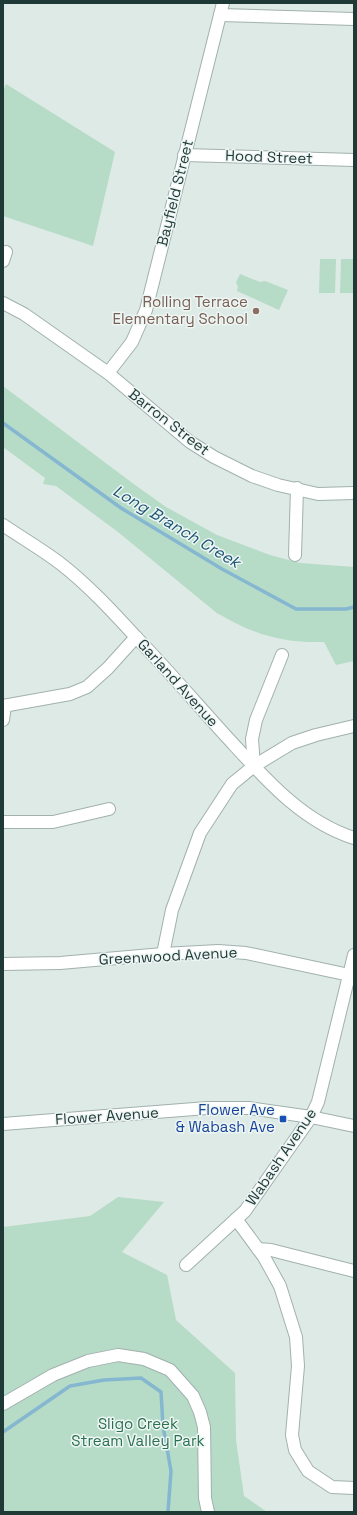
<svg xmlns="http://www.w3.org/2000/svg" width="357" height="1515" viewBox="0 0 357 1515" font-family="'Space Grotesk',sans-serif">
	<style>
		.green { fill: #b6dbc7 }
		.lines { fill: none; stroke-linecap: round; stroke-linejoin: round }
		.stream { stroke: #85b7d0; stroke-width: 3.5 }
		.minor-casing { stroke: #a1b1ae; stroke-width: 14 }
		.minor { stroke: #fff; stroke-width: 12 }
		.education-dot { fill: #8d6e63; stroke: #eef6f4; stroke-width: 1.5 }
		.transit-dot { fill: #1a4fb4; stroke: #eef6f4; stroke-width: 1.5 }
		.labels { text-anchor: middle; stroke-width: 3; stroke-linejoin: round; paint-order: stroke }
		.street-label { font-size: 15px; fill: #1f3937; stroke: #eef6f4 }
		.education-label { font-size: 15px; fill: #785e54; stroke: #eef6f4; text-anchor: end }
		.transit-label { font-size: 15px; fill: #164399; stroke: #eef6f4; text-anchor: end }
		.park-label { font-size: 15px; fill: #2a7051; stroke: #eef6f4 }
		.water-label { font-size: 16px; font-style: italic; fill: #1a5574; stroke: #eef6f4 }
	</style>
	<rect width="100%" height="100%" fill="#deeae6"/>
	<g class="green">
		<path d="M 6,84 L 115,152 L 93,246 L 3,216 L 3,92 Z"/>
		<path d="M 320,259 L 336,259 L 335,293 L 319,293 Z"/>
		<path d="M 341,259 L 354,259 L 354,293 L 340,293 Z"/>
		<path d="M 240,274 L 260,282 L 265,281 L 288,290 L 279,310 L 237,291 L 238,287 L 236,282 Z"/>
		<path d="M 3,386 L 135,485 L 166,507 L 217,535 L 270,555 L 300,563 L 354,567 L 354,661 L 336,665 L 324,642 C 284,643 254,635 219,614 L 218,614 L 118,532 L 56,486 L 43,484 L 45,478 L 3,447 Z"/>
		<path d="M 118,1197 L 164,1202 L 122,1252 L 167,1275 L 176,1320 L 235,1373 L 236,1440 L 244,1496 L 267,1512 L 3,1512 L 3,1227 L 90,1216 Z"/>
	</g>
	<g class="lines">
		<g class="stream">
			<path d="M 3,423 L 121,508 L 222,569 L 296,609 L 346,609 L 354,607"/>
			<path d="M 3,1432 L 70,1386 L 104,1380 L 141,1378 L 161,1392 L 163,1426 L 171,1471 L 168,1512"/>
		</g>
		<defs>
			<g id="minor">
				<path d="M 220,15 L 354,19"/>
				<path d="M 184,155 L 354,160"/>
				<path d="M 3,261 L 6,252"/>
				<path d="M 3,303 L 24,314 L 108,373 L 190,442 L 214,457 L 252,476 L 278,485 L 318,494 L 354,493"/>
				<path d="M 108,373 L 132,342 L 146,310 L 223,3"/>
				<path d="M 3,525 C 22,538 43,550 61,564 C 88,585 112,611 135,636 C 166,668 195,702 225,735 C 262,775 300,821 354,838"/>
				<path d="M 295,555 L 297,488"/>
				<path d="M 3,706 L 70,694 L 87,687 L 108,668 L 136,637"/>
				<path d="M 3,720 L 5,706"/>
				<path d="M 254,766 L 292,743 L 316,735 L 354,726"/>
				<path d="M 3,822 L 53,822 L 109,809"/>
				<path d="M 163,954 L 172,910 L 200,833 L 232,784 L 254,766 L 252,739 L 256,720 L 282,655"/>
				<path d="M 3,964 L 60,963 L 163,954 L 218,951 L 246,953 L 354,976"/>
				<path d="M 3,1124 L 207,1108 L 249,1108 L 311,1117 L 354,1126"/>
				<path d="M 236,1219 L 264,1257 L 280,1286 L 296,1337 L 298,1366 L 292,1435 L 295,1450 L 308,1471 L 332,1487 L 354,1488"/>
				<path d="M 258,1249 L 271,1250 L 354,1271"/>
				<path d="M 186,1265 L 245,1211 L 311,1117 L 318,1102 L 354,955"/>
				<path d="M 3,1404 L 53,1375 L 88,1361 L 118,1355 L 144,1359 L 170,1370 L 193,1396 L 200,1412 L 204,1427 L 205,1498 L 208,1512"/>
			</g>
		</defs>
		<use href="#minor" class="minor-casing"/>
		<use href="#minor" class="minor"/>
	</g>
	<circle class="education-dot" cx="256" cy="311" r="4"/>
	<rect class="transit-dot" x="279" y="1115" width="8" height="8" rx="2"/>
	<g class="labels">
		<g class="street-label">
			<text transform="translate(269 157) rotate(2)" y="5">Hood Street</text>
			<text transform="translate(175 193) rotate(-76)" y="5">Bayfield Street</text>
			<text transform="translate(169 422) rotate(38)" y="5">Barron Street</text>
			<text transform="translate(178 683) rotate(48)" y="5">Garland Avenue</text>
			<text transform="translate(168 956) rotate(-3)" y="5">Greenwood Avenue</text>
			<text transform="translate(107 1116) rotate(-4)" y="5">Flower Avenue</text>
			<text transform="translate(281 1157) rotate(-56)" y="5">Wabash Avenue</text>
		</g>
		<g class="education-label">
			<text x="248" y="307">Rolling Terrace<tspan x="248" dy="17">Elementary School</tspan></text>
		</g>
		<g class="transit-label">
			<text x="275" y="1115">Flower Ave<tspan x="275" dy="17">&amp; Wabash Ave</tspan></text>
		</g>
		<g class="park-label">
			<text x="138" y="1429">Sligo Creek<tspan x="138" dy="17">Stream Valley Park</tspan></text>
		</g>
		<g class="water-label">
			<text transform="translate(177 526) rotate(31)" y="6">Long Branch Creek</text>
		</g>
	</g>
	<rect width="357" height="1515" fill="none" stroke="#1f3937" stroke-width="8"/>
</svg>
